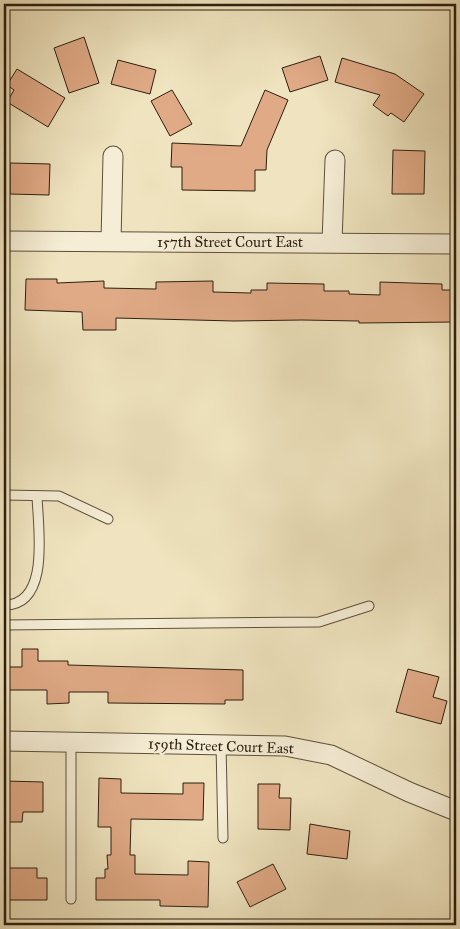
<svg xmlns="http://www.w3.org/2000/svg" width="460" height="929" viewBox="0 0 460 929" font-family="'IM FELL Great Primer',serif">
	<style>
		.building { fill: #e0aa86; stroke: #2c1f0f }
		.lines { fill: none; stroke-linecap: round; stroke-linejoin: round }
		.service-casing { stroke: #5d503b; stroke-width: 11 }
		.minor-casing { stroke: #5d503b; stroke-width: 21 }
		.service { stroke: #f5edd5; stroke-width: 9 }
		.minor { stroke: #f5edd5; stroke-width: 19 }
		.labels { text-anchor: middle; stroke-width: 4; stroke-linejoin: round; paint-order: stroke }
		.street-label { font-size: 15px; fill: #2c1f0f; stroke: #f5edd5 }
	</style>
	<rect width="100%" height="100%" fill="#efe4bf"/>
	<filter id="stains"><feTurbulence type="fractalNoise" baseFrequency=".004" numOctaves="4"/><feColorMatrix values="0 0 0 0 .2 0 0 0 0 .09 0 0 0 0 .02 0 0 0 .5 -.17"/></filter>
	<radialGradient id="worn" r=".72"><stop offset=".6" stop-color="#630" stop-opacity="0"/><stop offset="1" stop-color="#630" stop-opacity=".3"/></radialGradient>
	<g class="building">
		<path d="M 84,37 L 99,83 L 69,93 L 54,48 Z"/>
		<path d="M 320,56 L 328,80 L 290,92 L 282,68 Z"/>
		<path d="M 342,58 L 395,74 L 424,94 L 404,122 L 391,113 L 388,116 L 373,105 L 380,95 L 335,82 Z"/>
		<path d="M 118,60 L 156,70 L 150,94 L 111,84 Z"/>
		<path d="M 17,69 L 65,98 L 48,127 L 7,102 L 14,90 L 7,85 Z"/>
		<path d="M 172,90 L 192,124 L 170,136 L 151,101 Z"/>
		<path d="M 265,90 L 288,100 L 267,150 L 266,170 L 255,170 L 255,191 L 182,190 L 182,167 L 171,167 L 172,143 L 241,146 Z"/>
		<path d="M 393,150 L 425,151 L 424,194 L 392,194 Z"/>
		<path d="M 10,163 L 50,164 L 49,195 L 10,194 Z"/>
		<path d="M 26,279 L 57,279 L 57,283 L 104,281 L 104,288 L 156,289 L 156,282 L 213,281 L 213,292 L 251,293 L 251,290 L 267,290 L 267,283 L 324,284 L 324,291 L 349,291 L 349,294 L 380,295 L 380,282 L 442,284 L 442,290 L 456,290 L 456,322 L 359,323 L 359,321 L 302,320 L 234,321 L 116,318 L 116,330 L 83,330 L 82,312 L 25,310 Z"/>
		<path d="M 22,649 L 38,649 L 38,661 L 68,661 L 68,665 L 243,670 L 243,700 L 225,700 L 225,704 L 108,703 L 108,692 L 69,692 L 69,703 L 47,704 L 47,690 L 4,690 L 4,667 L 22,667 Z"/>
		<path d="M 408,669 L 439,677 L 433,697 L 447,701 L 441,724 L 396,712 Z"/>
		<path d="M 99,778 L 121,779 L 121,793 L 183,794 L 183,783 L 204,783 L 203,820 L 131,819 L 130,855 L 135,855 L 135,874 L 188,875 L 188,861 L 209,862 L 208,907 L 160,906 L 160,900 L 96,900 L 96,878 L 105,878 L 105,869 L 108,869 L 107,855 L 111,855 L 111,827 L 98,827 Z"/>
		<path d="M 4,781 L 43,782 L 43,812 L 23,812 L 22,822 L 7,822 L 7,811 L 4,811 Z"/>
		<path d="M 258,784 L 280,784 L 279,798 L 291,798 L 290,830 L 258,829 Z"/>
		<path d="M 310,824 L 350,831 L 347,859 L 307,854 Z"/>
		<path d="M 273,864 L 286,889 L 250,907 L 237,882 Z"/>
		<path d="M 4,868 L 37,868 L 37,878 L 47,878 L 47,900 L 4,900 Z"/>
	</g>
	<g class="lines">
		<defs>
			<g id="service">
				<path d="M 4,495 L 59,496 L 108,519"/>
				<path d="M 4,605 C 51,606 38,527 37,496"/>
				<path d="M 4,625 L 319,622 L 369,606"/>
				<path d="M 71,742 L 71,899"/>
				<path d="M 221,744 L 223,838"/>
			</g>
			<g id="minor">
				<path d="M 4,241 L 456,244"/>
				<path d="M 111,241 L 113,156"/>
				<path d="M 332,242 L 335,160"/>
				<path d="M 4,741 L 285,746 L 331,755 L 409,792 L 456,811"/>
			</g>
		</defs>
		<use href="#service" class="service-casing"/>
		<use href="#minor" class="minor-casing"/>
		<use href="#service" class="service"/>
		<use href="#minor" class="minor"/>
	</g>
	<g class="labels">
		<g class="street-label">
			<text x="230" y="247">157th Street Court East</text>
			<text transform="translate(221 746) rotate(2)" y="5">159th Street Court East</text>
		</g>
	</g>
	<rect width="460" height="929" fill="none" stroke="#efe4bf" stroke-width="20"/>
	<rect x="5" y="5" width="450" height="919" fill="none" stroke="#2c1f0f" stroke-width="2.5"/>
	<rect x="10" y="10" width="440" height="909" fill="none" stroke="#2c1f0f"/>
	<rect width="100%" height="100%" filter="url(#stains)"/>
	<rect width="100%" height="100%" fill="url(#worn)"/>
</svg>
